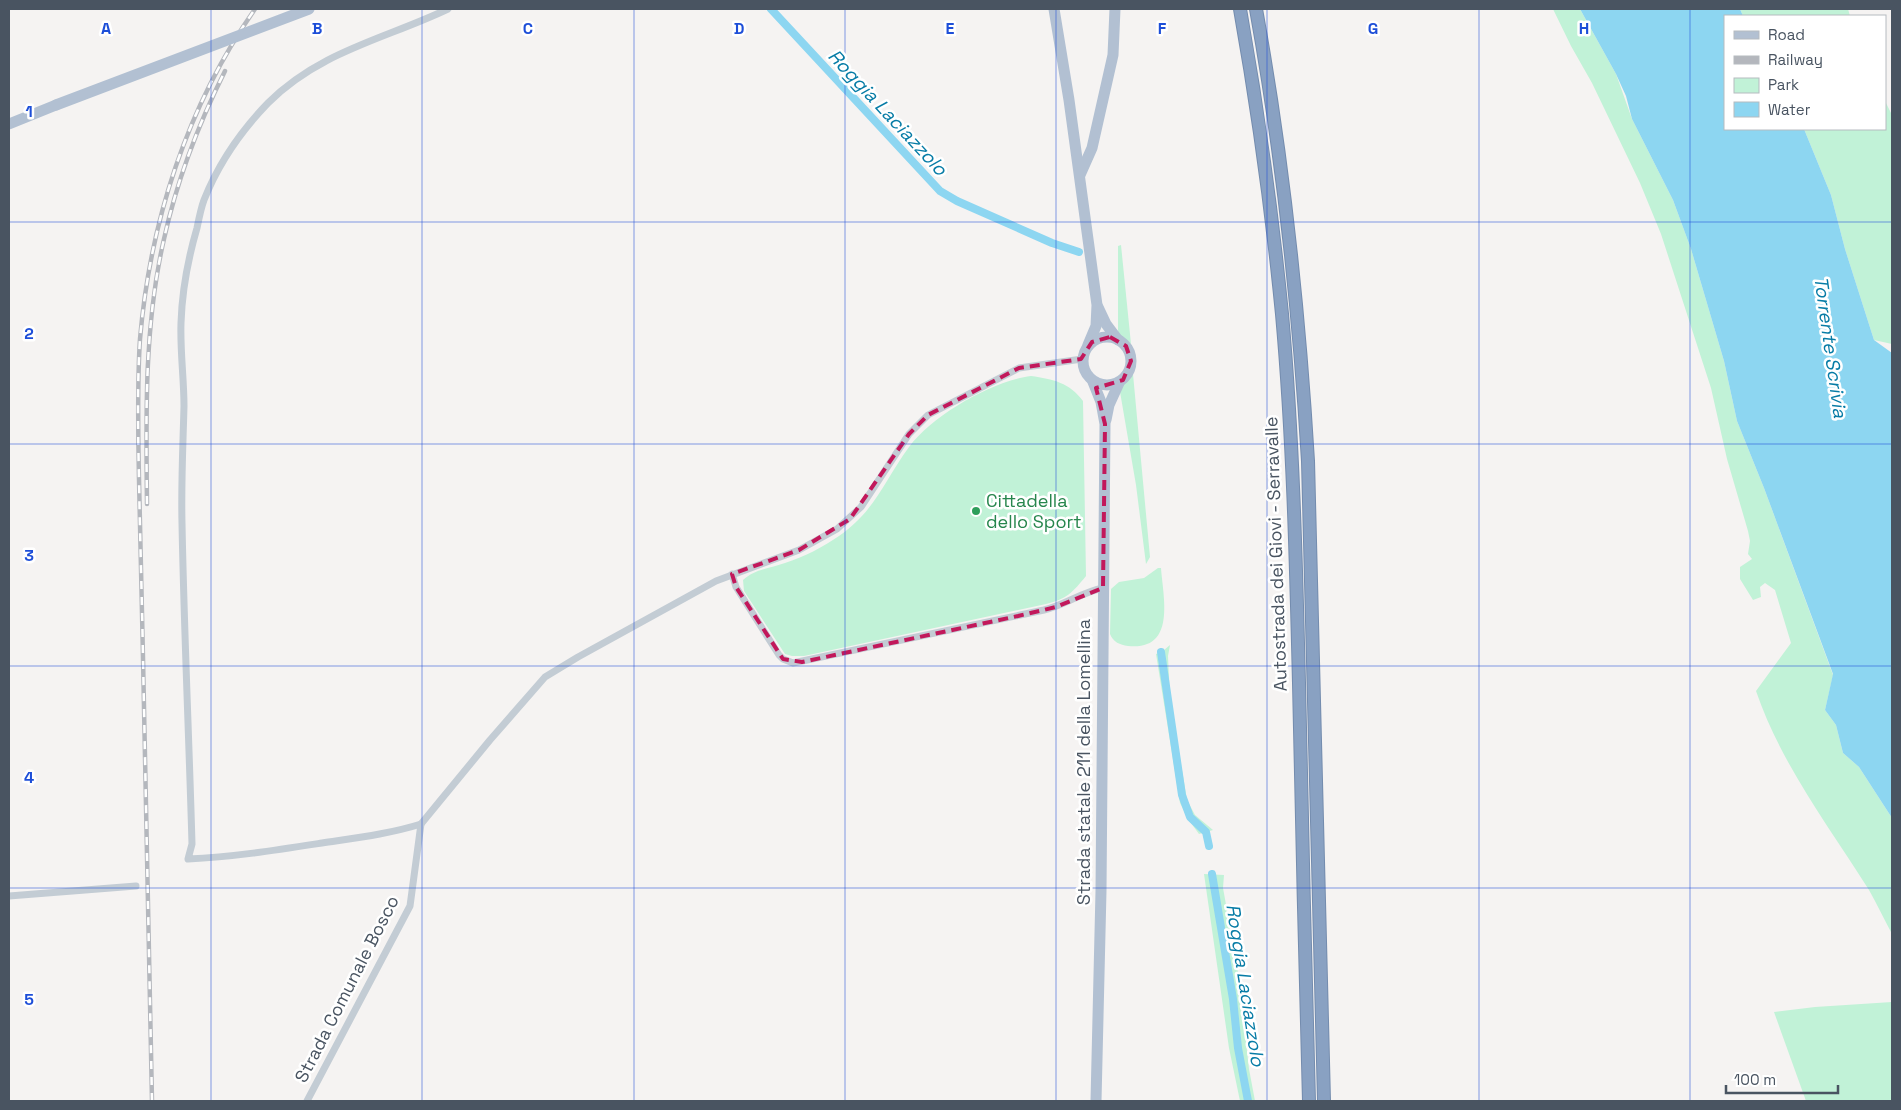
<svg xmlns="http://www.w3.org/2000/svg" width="1901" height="1110" viewBox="0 0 1901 1110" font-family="'Space Grotesk',sans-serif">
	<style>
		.green { fill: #c1f2d7 }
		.water { fill: #8dd6f1 }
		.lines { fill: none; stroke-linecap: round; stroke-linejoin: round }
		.canal { stroke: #8dd6f1; stroke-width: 8 }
		.motorway-casing { stroke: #748cae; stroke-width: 14 }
		.minor { stroke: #c3ccd4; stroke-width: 7 }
		.primary { stroke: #b2c0d2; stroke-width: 11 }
		.motorway { stroke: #89a1c2; stroke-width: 12 }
		.rail-casing { stroke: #b4b7bd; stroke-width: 4.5 }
		.rail { stroke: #fff; stroke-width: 2.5; stroke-dasharray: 8; stroke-linecap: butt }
		.primary-bridge { stroke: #b2c0d2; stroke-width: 11 }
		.marked { fill: none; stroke: #c2185b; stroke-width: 4; stroke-dasharray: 10 6; stroke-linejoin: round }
		.grid { fill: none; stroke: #1d4ed8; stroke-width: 1; stroke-opacity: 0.55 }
		.leisure-dot { fill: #2e9e5b; stroke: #fff; stroke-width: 2 }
		.labels { text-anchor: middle; stroke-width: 5; stroke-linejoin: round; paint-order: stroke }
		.leisure-label { font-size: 18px; fill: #27864d; stroke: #fff; text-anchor: start }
		.street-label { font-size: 18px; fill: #495461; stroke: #fff }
		.water-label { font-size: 19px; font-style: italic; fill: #077ca6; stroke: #fff }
		.grid-label { font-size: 16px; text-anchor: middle; font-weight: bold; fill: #1d4ed8; stroke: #fff; stroke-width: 5; stroke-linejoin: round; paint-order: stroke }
	</style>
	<rect width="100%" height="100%" fill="#f5f3f2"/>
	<g class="green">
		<path d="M 1553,9 L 1580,9 L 1616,74 L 1632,119 L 1673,200 L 1691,249 L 1724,361 L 1737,421 L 1764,488 L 1833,675 L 1825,710 L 1836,725 L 1843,753 L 1859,767 L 1892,818 L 1892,934 C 1884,919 1877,904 1869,890 C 1828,825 1781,764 1756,691 L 1791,643 L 1775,590 L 1765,583 L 1760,587 L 1761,597 L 1753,600 L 1740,579 L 1740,567 L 1752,559 L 1748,554 L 1750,541 L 1748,531 L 1727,459 L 1711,388 L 1661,234 L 1640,183 L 1592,83 L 1571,46 Z"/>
		<path d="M 1740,9 L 1848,9 L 1850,16 L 1743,16 Z"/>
		<path d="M 1885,101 L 1892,115 L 1892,344 L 1874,340 L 1845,249 L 1831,195 L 1804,129 L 1885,129 Z"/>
		<path d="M 1121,245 L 1131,344 L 1118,336 L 1118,246 Z"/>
		<path d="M 1131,374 L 1133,374 L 1150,557 L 1146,564 L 1136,485 L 1119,386 Z"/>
		<path d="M 1031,376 C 1053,379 1070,383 1083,401 L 1086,576 C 1073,592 1067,599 1046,604 L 804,656 L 792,656 L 785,654 L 744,591 L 743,580 C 755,569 771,568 785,563 C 804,557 823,547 839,536 C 876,510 884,481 909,447 C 933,415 992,381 1031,376 Z"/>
		<path d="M 1158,568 L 1161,568 C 1163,597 1177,651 1128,646 C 1120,645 1113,642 1110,634 L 1111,589 L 1119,582 L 1144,578 Z"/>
		<path d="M 1170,645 L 1168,656 L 1170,698 L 1187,800 L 1195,815 L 1213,830 L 1199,834 L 1188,819 L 1180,803 L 1156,654 L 1163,651 Z"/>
		<path d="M 1204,874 L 1224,875 L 1223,888 L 1238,971 L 1249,1069 L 1255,1101 L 1240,1101 L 1229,1048 Z"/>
		<path d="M 1892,1002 L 1892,1101 L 1806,1101 L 1774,1012 L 1815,1007 Z"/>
	</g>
	<path class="water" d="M 1580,9 L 1740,9 L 1743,16 L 1725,16 L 1725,129 L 1804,129 L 1831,195 L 1845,249 L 1874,340 L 1892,353 L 1892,818 L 1859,767 L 1843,753 L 1836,725 L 1825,710 L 1833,674 L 1764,488 L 1737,421 L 1724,361 L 1691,249 L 1673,200 L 1632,119 L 1626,96 L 1616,74 Z"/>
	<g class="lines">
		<g class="canal">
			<path d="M 771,9 L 940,191 L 957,201 L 1052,243 L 1079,252"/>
			<path d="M 1161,652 L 1182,795 L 1190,817 L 1206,832 L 1209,846"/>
			<path d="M 1212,874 L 1233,999 L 1238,1048 L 1248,1101"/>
		</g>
		<defs>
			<g id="motorway">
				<path d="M 1240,9 C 1258,110 1272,212 1282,314 C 1293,437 1296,560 1299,683 C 1302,822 1305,962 1309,1101"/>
				<path d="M 1256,9 C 1283,158 1299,310 1308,461 L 1324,1101"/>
			</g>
		</defs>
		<use href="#motorway" class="motorway-casing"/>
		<g class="minor">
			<path d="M 732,574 L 736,587 L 779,655 L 783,659 L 793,663 L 1044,610 C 1065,605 1082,592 1103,588"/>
			<path d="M 421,824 C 389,834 355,838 322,843 C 277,850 233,857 188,859 L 192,844 C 189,737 184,630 182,523 C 181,484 183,445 184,406 C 184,379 180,351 181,323 C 182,291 188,259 197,228 C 199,218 201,208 204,200 C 219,162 241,131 268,103 C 320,51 385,39 448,9"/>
			<path d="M 9,896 L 136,886"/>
			<path d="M 307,1101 L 410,906 L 421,824 L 490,740 L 545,677 L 578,657 L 716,581 L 799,550 L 837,529 L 861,507 L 909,434 L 928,415 L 1019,368 L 1082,359"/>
		</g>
		<g class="primary">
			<path d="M 1054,9 L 1069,100 L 1097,305 L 1096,326 L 1088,345"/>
			<path d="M 9,124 L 56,105"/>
			<path d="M 1080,175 L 1092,148 L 1113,55 L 1115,9"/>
			<path d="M 1098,307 L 1106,324 L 1118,340"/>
			<circle cx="1107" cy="361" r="24"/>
			<path d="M 1093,382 L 1101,402 L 1105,424 L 1101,891 L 1096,1101"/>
			<path d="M 1106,420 L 1109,405 L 1119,383"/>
		</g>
		<use href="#motorway" class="motorway"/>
		<defs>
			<g id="rail">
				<path d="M 147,504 C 146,416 144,325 164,239 C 177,180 198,125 225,71"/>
				<path d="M 152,1101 C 149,954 146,806 143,658 C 142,598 140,539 139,479 C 138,432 137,385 140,339 C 150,222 187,106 255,9"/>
			</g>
		</defs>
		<use href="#rail" class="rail-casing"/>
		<use href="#rail" class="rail"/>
		<path class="primary-bridge" d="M 56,105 L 309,9"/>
	</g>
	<path class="marked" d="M 1110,337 L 1126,346 L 1131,361 L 1123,380 L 1096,388 L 1105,424 L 1103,588 L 1056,607 L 1018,616 L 802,662 L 783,659 L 736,587 L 732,574 L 799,550 L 850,519 L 909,434 L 928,415 L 1019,368 L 1081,359 L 1092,342 Z"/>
	<path class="grid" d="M 211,9 L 211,1101M 422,9 L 422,1101M 634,9 L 634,1101M 845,9 L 845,1101M 1056,9 L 1056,1101M 1267,9 L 1267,1101M 1479,9 L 1479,1101M 1690,9 L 1690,1101M 9,222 L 1892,222M 9,444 L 1892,444M 9,666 L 1892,666M 9,888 L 1892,888"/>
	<circle class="leisure-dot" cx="976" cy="511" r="5"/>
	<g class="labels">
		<g class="leisure-label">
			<text x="986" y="507">Cittadella<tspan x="986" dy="21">dello Sport</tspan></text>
		</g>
		<g class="street-label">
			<text transform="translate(1276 554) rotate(-92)" y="6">Autostrada dei Giovi - Serravalle</text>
			<text transform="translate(1084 762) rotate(-90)" y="6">Strada statale 211 della Lomellina</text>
			<text transform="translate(347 989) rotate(-63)" y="6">Strada Comunale Bosco</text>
		</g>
		<g class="water-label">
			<text transform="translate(888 112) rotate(47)" y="7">Roggia Laciazzolo</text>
			<text transform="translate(1831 347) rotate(82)" y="7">Torrente Scrivia</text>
			<text transform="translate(1246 985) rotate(81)" y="7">Roggia Laciazzolo</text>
		</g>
	</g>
	<g class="grid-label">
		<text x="106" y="34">A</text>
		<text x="317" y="34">B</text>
		<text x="528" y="34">C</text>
		<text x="739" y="34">D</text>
		<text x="950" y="34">E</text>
		<text x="1162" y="34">F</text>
		<text x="1373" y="34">G</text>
		<text x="1584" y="34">H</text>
		<text x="29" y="117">1</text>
		<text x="29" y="339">2</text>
		<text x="29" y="561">3</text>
		<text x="29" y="783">4</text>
		<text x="29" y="1005">5</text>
	</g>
	<rect width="1901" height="1110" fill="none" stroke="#495461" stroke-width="20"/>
	<rect x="1724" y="15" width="162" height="115" fill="#ffffff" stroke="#b6bbc0"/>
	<rect x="1734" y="31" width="25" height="8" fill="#b2c0d2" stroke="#b6bbc0"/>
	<text x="1768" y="40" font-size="15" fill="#495461">Road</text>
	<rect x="1734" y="56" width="25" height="8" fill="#b4b7bd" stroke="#b6bbc0"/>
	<text x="1768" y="65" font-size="15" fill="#495461">Railway</text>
	<rect x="1734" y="78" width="25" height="15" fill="#c1f2d7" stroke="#b6bbc0"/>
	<text x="1768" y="90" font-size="15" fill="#495461">Park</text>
	<rect x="1734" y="102" width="25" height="15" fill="#8dd6f1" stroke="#b6bbc0"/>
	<text x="1768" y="115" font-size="15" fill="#495461">Water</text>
	<path d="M1726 1085v8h112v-8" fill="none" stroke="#495461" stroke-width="2.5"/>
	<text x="1734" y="1085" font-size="15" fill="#495461" stroke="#ffffff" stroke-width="4" paint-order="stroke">100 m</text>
</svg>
